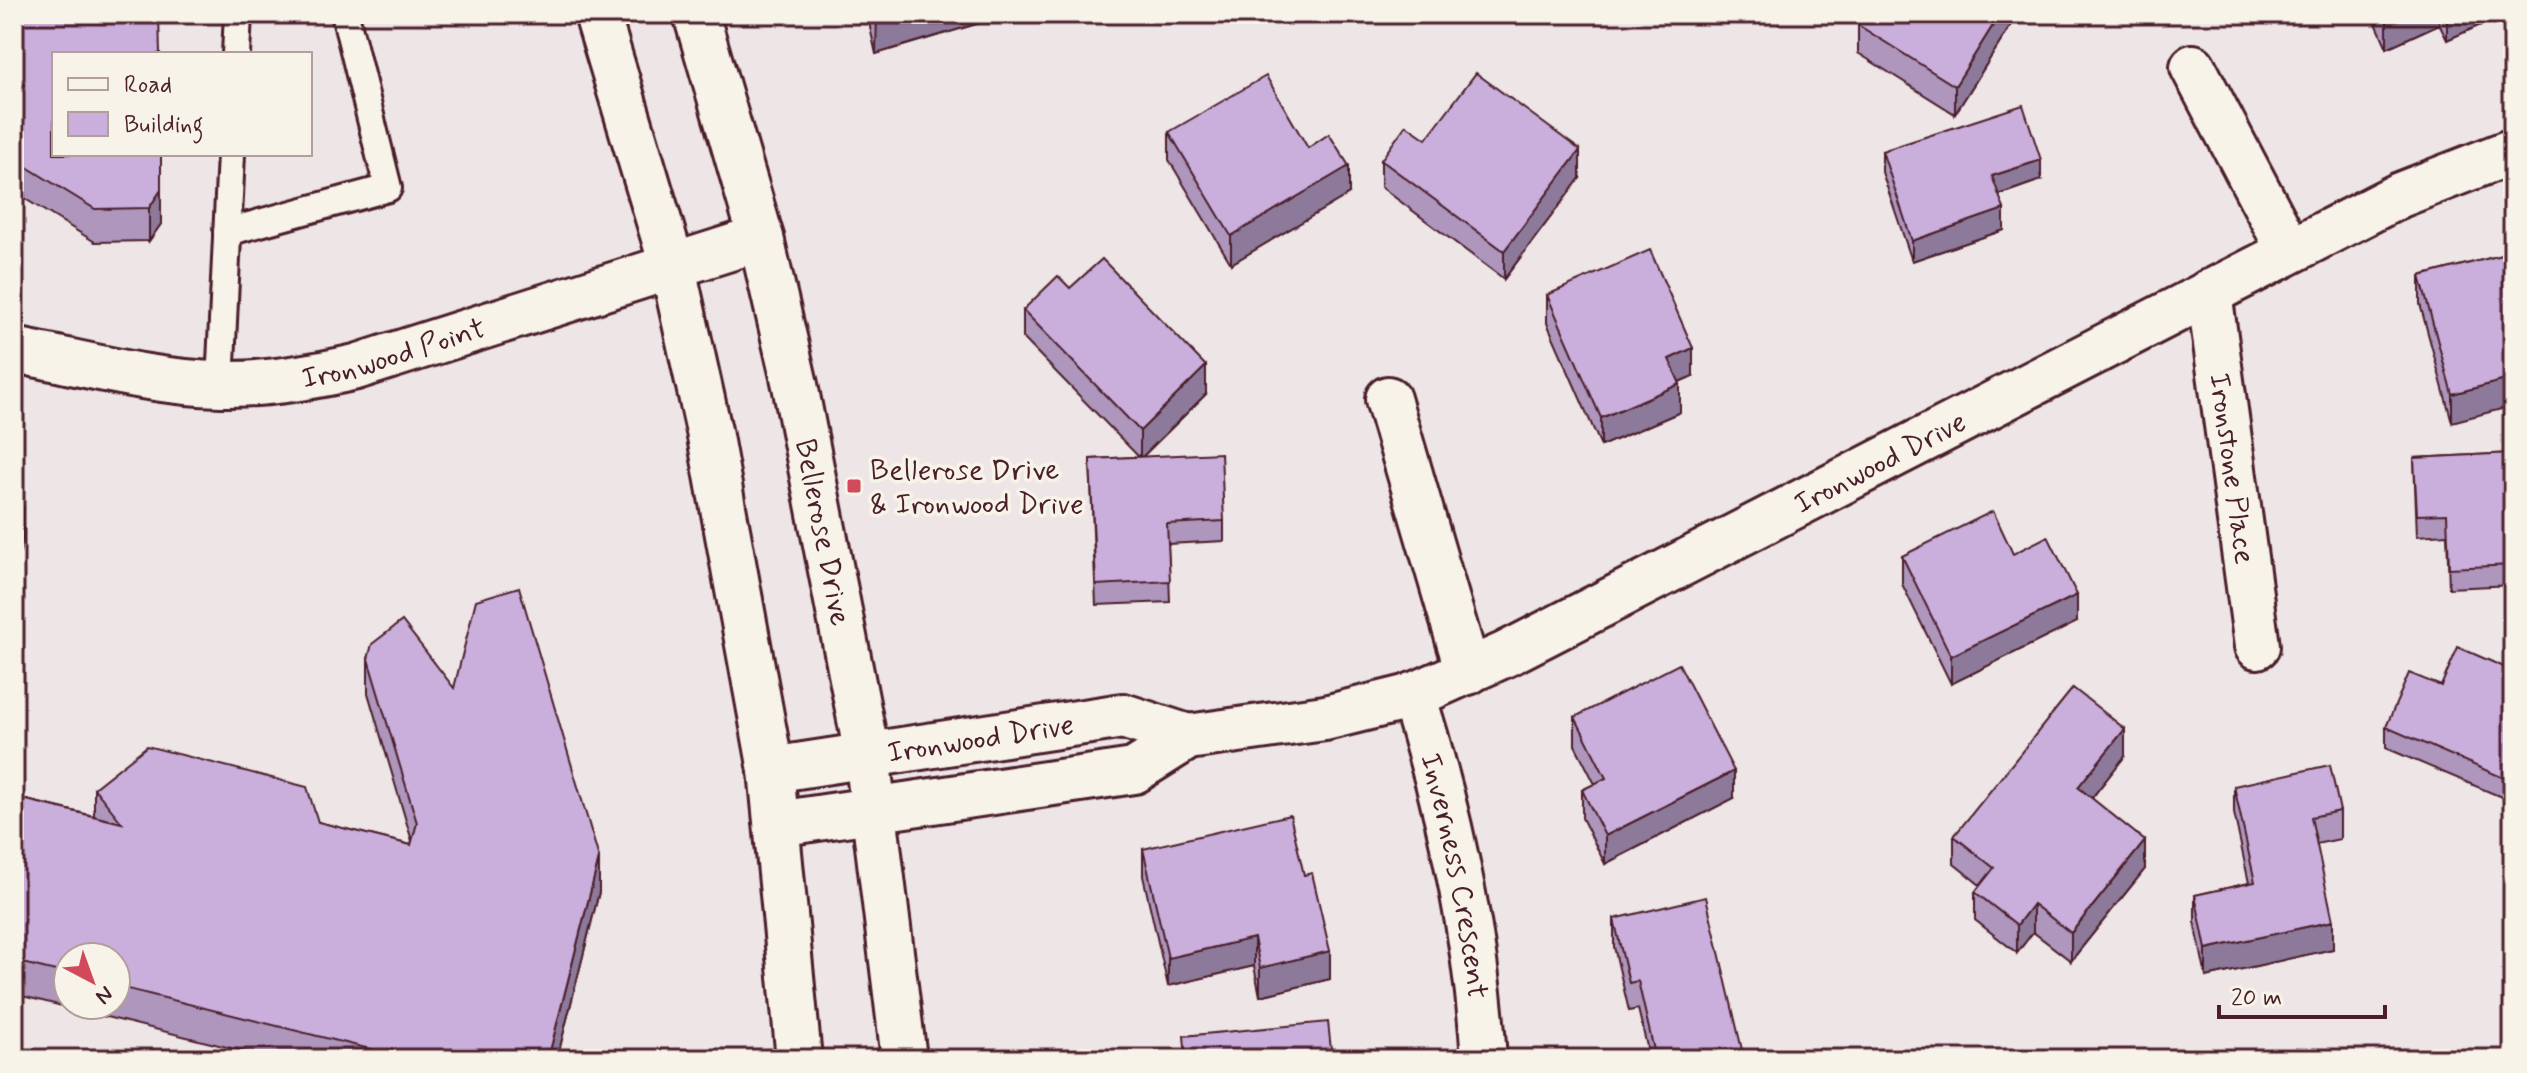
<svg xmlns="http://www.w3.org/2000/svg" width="2527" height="1073" viewBox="0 0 2527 1073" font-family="Mynerve,sans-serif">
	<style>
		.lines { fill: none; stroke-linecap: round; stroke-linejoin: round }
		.lane-casing { stroke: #4a1f2b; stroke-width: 32 }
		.street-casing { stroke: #4a1f2b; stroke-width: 50 }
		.secondary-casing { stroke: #4a1f2b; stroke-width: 50 }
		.lane { stroke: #f7f3e8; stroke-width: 26 }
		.street { stroke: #f7f3e8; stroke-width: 44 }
		.secondary { stroke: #f7f3e8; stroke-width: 44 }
		.wall { fill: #ae96bd; stroke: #4a1f2b; stroke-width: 2; fill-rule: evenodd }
		.shaded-wall { fill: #8d7a9a; stroke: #4a1f2b; stroke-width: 2 }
		.building { fill: #caafdc; stroke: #4a1f2b; stroke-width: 2 }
		.poi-dot { fill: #d1495b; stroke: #f7f3e8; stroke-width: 3 }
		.labels { text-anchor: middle; stroke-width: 7; stroke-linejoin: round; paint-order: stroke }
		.street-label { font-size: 30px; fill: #4a1f2b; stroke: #f7f3e8 }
		.poi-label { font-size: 30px; fill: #4a1f2b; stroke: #f7f3e8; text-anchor: start }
	</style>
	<rect width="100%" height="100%" fill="#eee5e6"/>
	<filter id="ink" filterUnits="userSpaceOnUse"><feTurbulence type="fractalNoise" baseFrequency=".0125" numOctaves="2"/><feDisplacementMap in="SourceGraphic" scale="16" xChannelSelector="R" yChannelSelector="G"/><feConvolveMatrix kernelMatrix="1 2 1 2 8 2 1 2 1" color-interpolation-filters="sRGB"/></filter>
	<g filter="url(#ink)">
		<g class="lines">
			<defs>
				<g id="lane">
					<path d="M 236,54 L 238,14"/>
					<path d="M 227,232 L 388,188 L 345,14"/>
					<path d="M 220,384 L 231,154"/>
				</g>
				<g id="street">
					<path d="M 2193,67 L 2289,250"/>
					<path id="s1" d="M 2209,292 L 2257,646"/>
					<path id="s2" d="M 14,350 C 82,363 152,383 221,384 C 267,385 312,377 356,367 L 761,238"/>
					<path d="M 1388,399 L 1468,672"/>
					<path id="s3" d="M 1413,695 C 1450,813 1476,936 1484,1059"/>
					<path id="s4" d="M 771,770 L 1123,716 L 1188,737"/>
					<path id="s5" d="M 777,824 L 1134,771 L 1188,737 L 1325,718 L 1410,697 L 1506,654 L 2400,195 L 2513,151"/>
				</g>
				<g id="secondary">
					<path d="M 597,14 L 673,268 L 709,431 L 771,770 L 799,1059"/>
					<path id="s6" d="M 696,14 L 761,238 L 795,385 L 867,755 L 904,1059"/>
				</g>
			</defs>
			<use href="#lane" class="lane-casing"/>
			<use href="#street" class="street-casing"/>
			<use href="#secondary" class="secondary-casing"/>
			<use href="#lane" class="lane"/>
			<use href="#street" class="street"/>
			<use href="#secondary" class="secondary"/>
		</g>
		<g class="wall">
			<path d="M 14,14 L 161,154 L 161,224 L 149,241 L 95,242 L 14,192 Z"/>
			<path d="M 867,14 L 1010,14 L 876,54 Z"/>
			<path d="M 1861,14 L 2018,14 L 1955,114 L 1858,53 L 1858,25 L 1864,16 Z"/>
			<path d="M 2372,14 L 2505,14 L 2447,40 L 2439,24 L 2387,48 Z"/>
			<path d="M 1169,132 L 1308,148 L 1349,194 L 1231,264 L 1169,160 Z"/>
			<path d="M 1426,139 L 1580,178 L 1504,279 L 1381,187 L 1381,160 Z"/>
			<path d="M 1882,151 L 2041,180 L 1999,195 L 2004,230 L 1912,261 L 1882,172 Z"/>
			<path d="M 2513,252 L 2452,422 L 2420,304 L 2420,276 Z"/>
			<path d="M 1547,295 L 1693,376 L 1679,382 L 1680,412 L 1601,446 L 1547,323 Z"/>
			<path d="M 1023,310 L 1206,394 L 1142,457 L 1224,521 L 1224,541 L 1168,544 L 1170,602 L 1096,605 L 1090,459 L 1139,457 L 1023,338 Z"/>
			<path d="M 2513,453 L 2513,585 L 2449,588 L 2447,534 L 2417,536 L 2414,458 Z"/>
			<path d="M 2013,554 L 2077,622 L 1951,684 L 1902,584 L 1902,556 Z"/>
			<path d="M 368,659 L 599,892 L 557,1059 L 275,1059 L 14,994 L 14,797 L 94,816 L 94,788 L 318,822 L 411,845 L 412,841 L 368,693 ZM 68,957 L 116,957 L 116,1005 L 68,1005 Z"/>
			<path d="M 2513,671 L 2513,802 L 2386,748 L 2386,727 L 2441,686 Z"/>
			<path d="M 1575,717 L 1734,798 L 1605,864 L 1582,818 L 1582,790 L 1595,784 L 1575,745 Z"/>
			<path d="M 2125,756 L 2092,798 L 2145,869 L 2071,961 L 2033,932 L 2017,953 L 1975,920 L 1975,892 L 1980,885 L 1954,864 L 1954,836 Z"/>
			<path d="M 2234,786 L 2340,811 L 2340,839 L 2316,844 L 2333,949 L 2206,977 L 2195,923 L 2195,895 L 2249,883 L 2234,813 Z"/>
			<path d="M 1143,849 L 1304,875 L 1330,979 L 1260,996 L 1254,966 L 1168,986 L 1143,876 Z"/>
			<path d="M 1614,919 L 1743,1059 L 1650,1059 L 1638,1009 L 1629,1011 L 1614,947 Z"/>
		</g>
		<g class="shaded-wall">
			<path d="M 877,14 L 1010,14 L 876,54 Z"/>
			<path d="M 2000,14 L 2018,14 L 1955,114 L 1955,86 Z"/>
			<path d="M 2401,14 L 2439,14 L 2439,24 L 2387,48 L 2387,20 Z"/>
			<path d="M 2447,14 L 2505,14 L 2447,40 Z"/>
			<path d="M 1580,150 L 1580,178 L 1504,279 L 1504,251 Z"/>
			<path d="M 2041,160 L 2041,180 L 1992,197 L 1992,176 Z"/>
			<path d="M 1349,166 L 1349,194 L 1231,264 L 1231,236 Z"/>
			<path d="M 161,190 L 161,224 L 149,241 L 149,208 Z"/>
			<path d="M 2004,209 L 2004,230 L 1912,261 L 1912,241 Z"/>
			<path d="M 1693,348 L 1693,376 L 1669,386 L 1669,359 Z"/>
			<path d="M 1206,366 L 1206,394 L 1140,459 L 1140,431 Z"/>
			<path d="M 2513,378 L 2513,406 L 2452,422 L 2452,394 Z"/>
			<path d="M 1680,384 L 1680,412 L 1601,446 L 1601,418 Z"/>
			<path d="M 23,507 L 23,540 L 14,574 L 14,540 Z"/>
			<path d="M 2077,595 L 2077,622 L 1951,684 L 1951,656 Z"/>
			<path d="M 2125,729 L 2125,756 L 2078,815 L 2078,787 Z"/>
			<path d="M 1734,771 L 1734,798 L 1605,864 L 1605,836 Z"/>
			<path d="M 2145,841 L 2145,869 L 2071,961 L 2071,933 Z"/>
			<path d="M 599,858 L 599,892 L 557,1059 L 548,1059 Z"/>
			<path d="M 2033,904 L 2033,932 L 2017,953 L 2017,925 Z"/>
			<path d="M 2333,921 L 2333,949 L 2206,977 L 2206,949 Z"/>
			<path d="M 1254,938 L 1254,966 L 1168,986 L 1168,958 Z"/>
			<path d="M 1330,951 L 1330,979 L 1260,996 L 1260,968 Z"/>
			<path d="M 1743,1054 L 1743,1059 L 1723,1059 Z"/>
		</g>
		<g class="building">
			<path d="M 14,14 L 159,14 L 160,54 L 54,54 L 54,154 L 161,154 L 161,190 L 149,208 L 95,209 L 14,159 Z"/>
			<path d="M 1865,14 L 2000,14 L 1955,86 L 1858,25 Z"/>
			<path d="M 2384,14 L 2401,14 L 2387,20 Z"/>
			<path d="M 1476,73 L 1580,150 L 1504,251 L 1381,160 L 1406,125 L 1426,139 Z"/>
			<path d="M 1266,76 L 1308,148 L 1329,134 L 1349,166 L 1231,236 L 1169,132 Z"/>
			<path d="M 2023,105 L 2041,160 L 1992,176 L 2004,209 L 1912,241 L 1882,151 Z"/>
			<path d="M 1650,250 L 1693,348 L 1669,359 L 1680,384 L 1601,418 L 1547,295 Z"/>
			<path d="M 2513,252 L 2513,378 L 2452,394 L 2420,276 Z"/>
			<path d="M 1102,259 L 1206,366 L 1140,431 L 1023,310 L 1058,276 L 1070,288 Z"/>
			<path d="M 1221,453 L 1224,521 L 1167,524 L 1170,581 L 1096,585 L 1090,459 Z"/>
			<path d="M 2513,453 L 2513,565 L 2449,568 L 2447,514 L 2417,515 L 2414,458 Z"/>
			<path d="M 14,504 L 23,507 L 14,540 Z"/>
			<path d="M 1993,511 L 2013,554 L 2048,536 L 2077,595 L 1951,656 L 1902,556 Z"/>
			<path d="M 519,587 L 599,858 L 548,1059 L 384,1059 L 386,1053 L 116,986 L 116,957 L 68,957 L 68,974 L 14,961 L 14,797 L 122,823 L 94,788 L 147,746 L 307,787 L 318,822 L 411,845 L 417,823 L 368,659 L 372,644 L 402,621 L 454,688 L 476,600 Z"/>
			<path d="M 2458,647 L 2513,671 L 2513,782 L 2386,727 L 2409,673 L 2441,686 Z"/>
			<path d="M 1679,664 L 1734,771 L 1605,836 L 1582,790 L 1606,778 L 1575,717 Z"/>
			<path d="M 2073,688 L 2125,729 L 2078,787 L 2145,841 L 2071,933 L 2033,904 L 2017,925 L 1975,892 L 1994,868 L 1954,836 Z"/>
			<path d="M 2330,765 L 2340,811 L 2311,817 L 2333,921 L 2206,949 L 2195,895 L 2255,882 L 2234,786 Z"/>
			<path d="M 1290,815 L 1304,875 L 1312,873 L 1330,951 L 1260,968 L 1254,938 L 1168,958 L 1143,849 Z"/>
			<path d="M 1706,897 L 1743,1054 L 1723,1059 L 1656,1059 L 1638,981 L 1629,983 L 1614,919 Z"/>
			<path d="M 1328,1022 L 1332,1059 L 1186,1059 L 1184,1036 Z"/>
		</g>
	</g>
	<rect class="poi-dot" x="846" y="478" width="16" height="16" rx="4"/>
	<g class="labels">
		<g class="street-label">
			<text dy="10" stroke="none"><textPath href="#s2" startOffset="386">Ironwood Point</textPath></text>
			<text dy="10" stroke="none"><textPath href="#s5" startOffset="1176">Ironwood Drive</textPath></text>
			<text dy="10" stroke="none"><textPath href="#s1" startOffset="178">Ironstone Place</textPath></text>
			<text dy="10" stroke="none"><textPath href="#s6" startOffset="534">Bellerose Drive</textPath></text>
			<text dy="10" stroke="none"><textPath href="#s4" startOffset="212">Ironwood Drive</textPath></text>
			<text dy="10" stroke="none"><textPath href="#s3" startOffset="186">Inverness Crescent</textPath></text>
		</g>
		<g class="poi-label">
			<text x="870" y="479">Bellerose Drive<tspan x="870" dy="34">&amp; Ironwood Drive</tspan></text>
		</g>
	</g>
	<rect width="2527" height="1073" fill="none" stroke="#f7f3e8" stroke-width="48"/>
	<rect x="24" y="24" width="2479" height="1025" fill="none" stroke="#4a1f2b" stroke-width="3" filter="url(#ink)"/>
	<rect x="52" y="52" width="260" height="104" fill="#f7f3e8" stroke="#b29e9c" stroke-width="2"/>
	<rect x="68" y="78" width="40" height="12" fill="#f7f3e8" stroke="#b29e9c" stroke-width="2"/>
	<text x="124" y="92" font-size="24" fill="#4a1f2b">Road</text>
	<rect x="68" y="112" width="40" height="24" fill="#caafdc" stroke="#b29e9c" stroke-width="2"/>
	<text x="124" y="132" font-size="24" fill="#4a1f2b">Building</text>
	<g transform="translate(92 981) rotate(139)"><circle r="38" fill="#f7f3e8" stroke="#b29e9c" stroke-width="2"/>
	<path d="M0-6L14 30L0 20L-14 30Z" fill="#d1495b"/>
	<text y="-12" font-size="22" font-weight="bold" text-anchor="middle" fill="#4a1f2b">N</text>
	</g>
	<path d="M2219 1005v12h166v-12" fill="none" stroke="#4a1f2b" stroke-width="4"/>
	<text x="2231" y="1005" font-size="24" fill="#4a1f2b" stroke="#f7f3e8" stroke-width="6" paint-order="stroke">20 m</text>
</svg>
